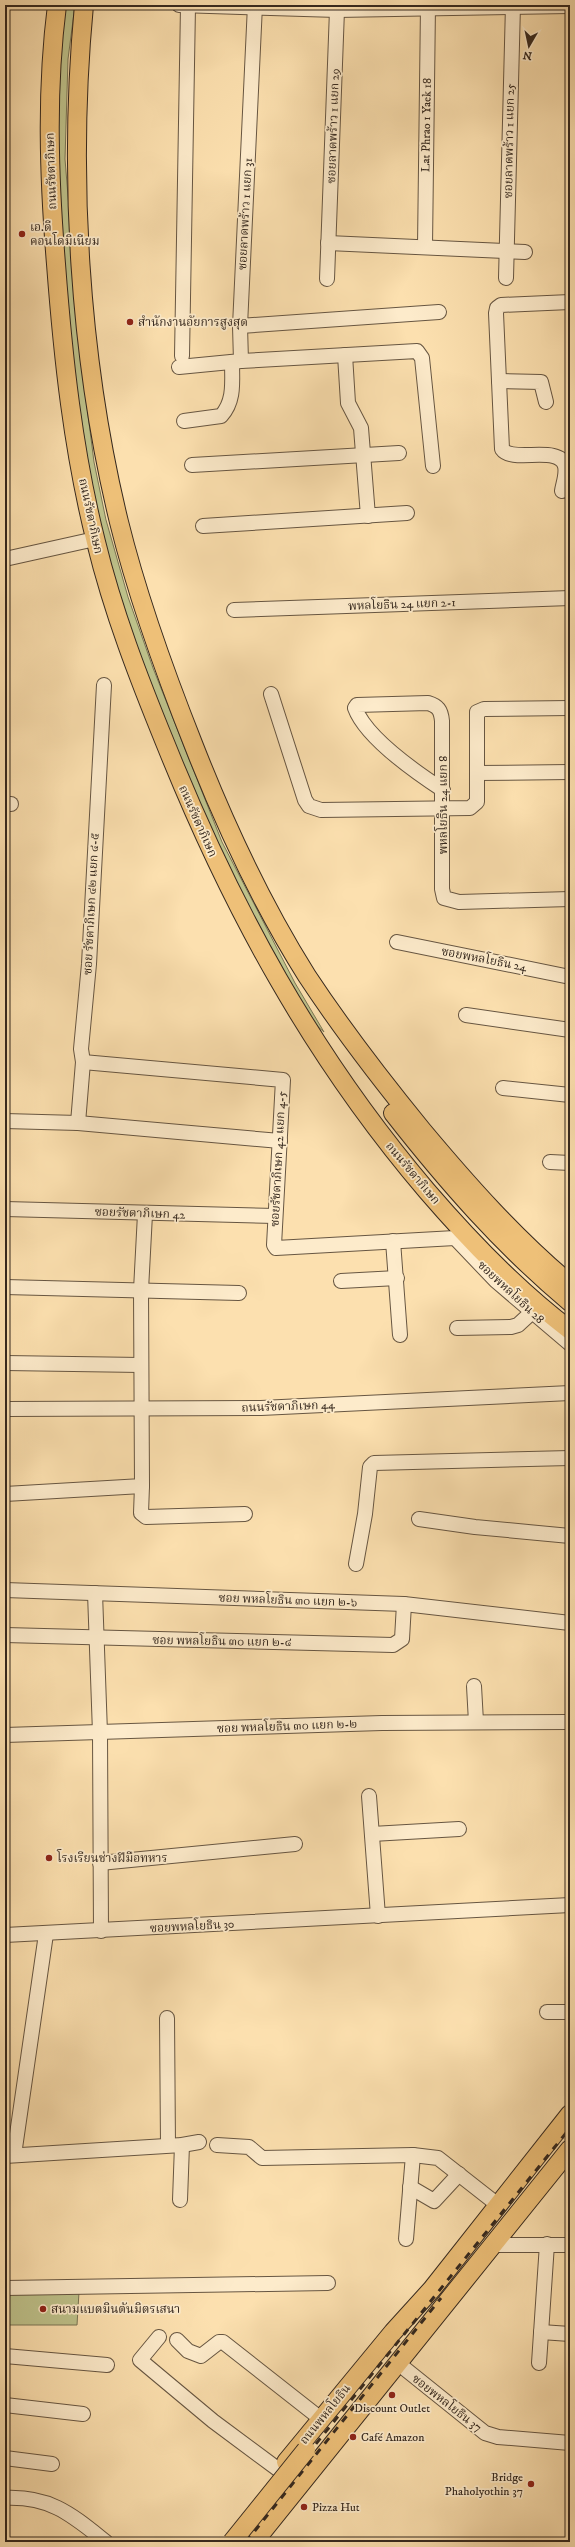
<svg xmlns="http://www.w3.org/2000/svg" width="575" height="2547" viewBox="0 0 575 2547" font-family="'IM FELL DW Pica','Noto Serif Thai',serif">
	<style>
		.grass { fill: #bec28b; stroke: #7a7554 }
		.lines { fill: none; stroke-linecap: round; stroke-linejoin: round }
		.minor-casing { stroke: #675642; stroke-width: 16 }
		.major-casing { stroke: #35281e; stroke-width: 20 }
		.minor { stroke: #fdebcb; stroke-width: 14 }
		.major { stroke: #eec078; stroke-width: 18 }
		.rail { stroke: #35281e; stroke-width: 3; stroke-dasharray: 7 7; stroke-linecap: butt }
		.major-bridge-casing { stroke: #35281e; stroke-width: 20; stroke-linecap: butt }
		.major-bridge { stroke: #eec078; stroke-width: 18 }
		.poi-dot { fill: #8f2418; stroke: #fdebcb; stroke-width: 1.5 }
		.labels { text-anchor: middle; stroke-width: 3.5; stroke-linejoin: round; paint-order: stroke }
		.street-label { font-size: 12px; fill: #35281e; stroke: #fdebcb }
		.poi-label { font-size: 12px; fill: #35281e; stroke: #fdebcb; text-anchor: start }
	</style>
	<rect width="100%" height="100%" fill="#fce0af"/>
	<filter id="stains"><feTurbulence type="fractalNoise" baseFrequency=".005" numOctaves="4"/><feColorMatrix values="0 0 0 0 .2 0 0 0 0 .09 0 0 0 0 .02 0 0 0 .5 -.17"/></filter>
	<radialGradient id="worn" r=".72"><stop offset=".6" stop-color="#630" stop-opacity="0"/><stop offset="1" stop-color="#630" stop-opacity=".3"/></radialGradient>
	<g class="grass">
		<path d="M 64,5 L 75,5 L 68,59 L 65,159 L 82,368 L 94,462 L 106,520 L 128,597 L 153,668 L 222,842 L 295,983 L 324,1032 L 316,1025 L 234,890 L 126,624 L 93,501 L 66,323 L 55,116 Z"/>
		<path d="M 79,2292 L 77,2325 L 6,2325 L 10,2294 Z"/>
	</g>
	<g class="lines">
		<defs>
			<g id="minor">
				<path d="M 179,5 L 337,10 L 570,6"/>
				<path d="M 328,243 L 525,252"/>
				<path d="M 425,246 L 428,5"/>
				<path d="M 506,278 L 513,5"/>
				<path d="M 327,279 L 337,10"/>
				<path d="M 240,326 L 439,312"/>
				<path d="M 345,355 L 348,403 L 361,428 L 368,516"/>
				<path d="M 182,356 L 188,6"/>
				<path d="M 241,361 L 417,351 L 422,358 L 433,466"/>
				<path d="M 179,367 L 241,361 L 240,326 L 255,5"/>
				<path d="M 499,381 L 541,382 L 546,402"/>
				<path d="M 184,421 L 221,416 C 235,401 232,381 232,362"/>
				<path d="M 192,465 L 399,453"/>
				<path d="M 562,491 C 563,484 567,474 565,466 C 560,444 512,464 502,449 L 496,313 L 497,308 L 501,305 L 570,302"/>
				<path d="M 203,526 L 407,513"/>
				<path d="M 5,559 L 95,539"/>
				<path d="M 234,610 L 570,598"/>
				<path d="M 271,694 L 305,800 L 309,806 L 321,810 L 470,808 L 477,802 L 477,712 L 484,709 L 570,708"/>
				<path d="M 477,773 L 570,772"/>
				<path d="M 443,790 C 417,773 366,738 355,708 L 357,705 L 428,703 C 438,706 441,710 442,721 L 442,889 L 444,898 L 459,902 L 570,899"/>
				<path d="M 5,804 L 11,804"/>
				<path d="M 397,942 L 570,977"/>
				<path d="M 466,1015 L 570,1030"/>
				<path d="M 83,1062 L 283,1080 L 274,1245 L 276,1248 L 455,1238 L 463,1232"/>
				<path d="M 503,1088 L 570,1095"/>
				<path d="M 5,1121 L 78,1123 L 280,1141"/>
				<path d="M 78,1123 L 83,1062 L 81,1049 L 89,964 L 104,685"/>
				<path d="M 550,1162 L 570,1163"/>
				<path d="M 5,1209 L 275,1216"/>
				<path d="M 455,1238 L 496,1281 L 570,1344"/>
				<path d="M 393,1241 L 400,1335"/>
				<path d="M 341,1281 L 397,1278"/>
				<path d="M 5,1287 L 239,1293"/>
				<path d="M 457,1328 L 511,1327 L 518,1325 L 531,1313"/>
				<path d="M 5,1363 L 141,1365"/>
				<path d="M 5,1409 L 261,1408 L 570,1393"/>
				<path d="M 142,1486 L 141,1513 L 146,1517 L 245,1514"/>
				<path d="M 5,1494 L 142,1486 L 141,1290 L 145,1214"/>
				<path d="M 419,1519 L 475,1527 L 570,1536"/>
				<path d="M 356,1564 L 365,1514 L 370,1467 L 374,1463 L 570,1458"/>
				<path d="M 5,1590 L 404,1604 L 570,1623"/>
				<path d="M 95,1593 L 100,1733 L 101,1931"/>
				<path d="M 5,1635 L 393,1645 L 402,1639 L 404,1604"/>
				<path d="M 474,1686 L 476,1722"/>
				<path d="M 5,1735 L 382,1723 L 570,1722"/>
				<path d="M 369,1796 L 378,1916"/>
				<path d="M 372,1834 L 459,1829"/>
				<path d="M 100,1863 L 295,1844"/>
				<path d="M 5,1935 L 570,1905"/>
				<path d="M 547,2012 L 570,2012"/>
				<path d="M 167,2018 L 168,2145"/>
				<path d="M 217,2145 L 249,2147 L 262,2158 L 413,2155 L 438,2158 L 498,2205"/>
				<path d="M 14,2155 L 46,1934"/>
				<path d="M 5,2156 L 182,2145 L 199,2142"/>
				<path d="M 410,2187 L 434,2201 L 459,2174"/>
				<path d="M 180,2200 L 182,2145"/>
				<path d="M 406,2239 L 413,2155"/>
				<path d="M 492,2245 L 570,2245"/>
				<path d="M 5,2288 L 328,2283"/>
				<path d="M 541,2332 L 570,2334"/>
				<path d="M 159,2337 L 140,2360 L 213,2421 L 279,2470"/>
				<path d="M 177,2340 L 188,2351 L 201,2356 L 219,2342 L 223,2342 L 321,2419"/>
				<path d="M 5,2356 L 107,2365"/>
				<path d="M 539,2363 L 547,2244"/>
				<path d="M 399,2364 L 485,2433 L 498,2437 L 570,2443"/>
				<path d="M 5,2405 L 83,2414"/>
				<path d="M 5,2458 L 52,2464"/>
				<path d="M 5,2498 C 51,2496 72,2515 106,2542"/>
			</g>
			<g id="major">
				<path d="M 57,5 C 46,91 49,178 56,264 C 63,357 73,451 96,542 C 113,612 139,679 166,745 C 232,909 312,1056 427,1191 C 470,1241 517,1290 570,1330"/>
				<path d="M 84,5 C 68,173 79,358 119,522 C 138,599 165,673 194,746 C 225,825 261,903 307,976 C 342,1029 382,1081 422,1130 C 468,1185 515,1238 570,1284"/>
				<path d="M 393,1113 C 447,1182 503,1246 570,1302"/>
				<path d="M 286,2462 L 393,2332 L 432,2289 L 570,2114"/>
				<path d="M 254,2542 C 360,2411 465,2280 570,2149"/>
			</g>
		</defs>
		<use href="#minor" class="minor-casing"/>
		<use href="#major" class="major-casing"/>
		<use href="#minor" class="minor"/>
		<use href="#major" class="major"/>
		<g class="rail">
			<path d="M 237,2542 L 570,2128"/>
			<path d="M 246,2542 L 441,2298"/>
		</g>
		<defs>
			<path id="major-bridge" d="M 232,2542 L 306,2450"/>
		</defs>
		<use href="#major-bridge" class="major-bridge-casing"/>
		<use href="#major-bridge" class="major-bridge"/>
	</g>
	<g class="poi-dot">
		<circle cx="22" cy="234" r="4"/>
		<circle cx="130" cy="322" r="4"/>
		<circle cx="49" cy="1858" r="4"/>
		<circle cx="43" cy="2309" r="4"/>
		<circle cx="392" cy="2395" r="4"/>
		<circle cx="353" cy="2437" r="4"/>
		<circle cx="531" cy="2484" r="4"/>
		<circle cx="304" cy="2507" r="4"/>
	</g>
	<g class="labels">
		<g class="street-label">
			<text transform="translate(426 125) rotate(-89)" y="4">Lat Phrao 1 Yaek 18</text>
			<text transform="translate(333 126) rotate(-88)" y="4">ซอยลาดพร้าว 1 แยก 29</text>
			<text transform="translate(509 141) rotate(-89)" y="4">ซอยลาดพร้าว 1 แยก 25</text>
			<text transform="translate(51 171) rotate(-92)" y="4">ถนนรัชดาภิเษก</text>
			<text transform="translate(245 214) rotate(-87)" y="4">ซอยลาดพร้าว 1 แยก 31</text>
			<text transform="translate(91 516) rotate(78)" y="4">ถนนรัชดาภิเษก</text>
			<text transform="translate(402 604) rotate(-2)" y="4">พหลโยธิน 24 แยก 2-1</text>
			<text transform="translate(443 805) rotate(-90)" y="4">พหลโยธิน 24 แยก 8</text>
			<text transform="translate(198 821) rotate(66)" y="4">ถนนรัชดาภิเษก</text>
			<text transform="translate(91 904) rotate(-87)" y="4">ซอย รัชดาภิเษก ๔๒ แยก ๔-๕</text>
			<text transform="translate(484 959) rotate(11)" y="4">ซอยพหลโยธิน 24</text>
			<text transform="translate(278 1159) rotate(-87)" y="4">ซอยรัชดาภิเษก 42 แยก 4-5</text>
			<text transform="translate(413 1173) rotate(50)" y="4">ถนนรัชดาภิเษก</text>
			<text transform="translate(140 1213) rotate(2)" y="4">ซอยรัชดาภิเษก 42</text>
			<text transform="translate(511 1292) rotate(43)" y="4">ซอยพหลโยธิน 28</text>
			<text transform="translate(288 1406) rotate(-2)" y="4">ถนนรัชดาภิเษก 44</text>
			<text transform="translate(288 1600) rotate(2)" y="4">ซอย พหลโยธิน ๓๐ แยก ๒-๖</text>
			<text transform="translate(222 1641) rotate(1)" y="4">ซอย พหลโยธิน ๓๐ แยก ๒-๔</text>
			<text transform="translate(287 1726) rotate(-2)" y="4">ซอย พหลโยธิน ๓๐ แยก ๒-๒</text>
			<text transform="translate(192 1926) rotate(-3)" y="4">ซอยพหลโยธิน 30</text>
			<text transform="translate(447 2403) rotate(38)" y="4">ซอยพหลโยธิน 37</text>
			<text transform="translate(325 2414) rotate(-51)" y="4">ถนนพหลโยธิน</text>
		</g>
		<g class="poi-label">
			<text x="30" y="231">เอ.ดี<tspan x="30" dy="14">คอนโดมิเนียม</tspan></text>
			<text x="138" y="326">สำนักงานอัยการสูงสุด</text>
			<text x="57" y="1862">โรงเรียนช่างฝีมือทหาร</text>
			<text x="51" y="2313">สนามแบตมินตันมิตรเสนา</text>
			<text x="392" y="2412" text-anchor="middle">Discount Outlet</text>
			<text x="361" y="2441">Café Amazon</text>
			<text x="523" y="2481" text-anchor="end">Bridge<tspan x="523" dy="14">Phaholyothin 37</tspan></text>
			<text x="312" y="2511">Pizza Hut</text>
		</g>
	</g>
	<rect width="575" height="2547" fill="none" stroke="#fce0af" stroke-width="20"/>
	<rect x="6" y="6" width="563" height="2535" fill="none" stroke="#35281e" stroke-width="2"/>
	<rect x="10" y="10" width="555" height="2527" fill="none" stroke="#35281e"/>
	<g transform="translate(529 46) rotate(189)" stroke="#fdebcb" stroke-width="3" paint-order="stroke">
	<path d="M0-3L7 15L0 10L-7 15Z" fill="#35281e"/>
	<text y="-6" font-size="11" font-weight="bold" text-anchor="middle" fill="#35281e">N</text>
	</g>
	<rect width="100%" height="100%" filter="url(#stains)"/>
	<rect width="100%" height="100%" fill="url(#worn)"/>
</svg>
